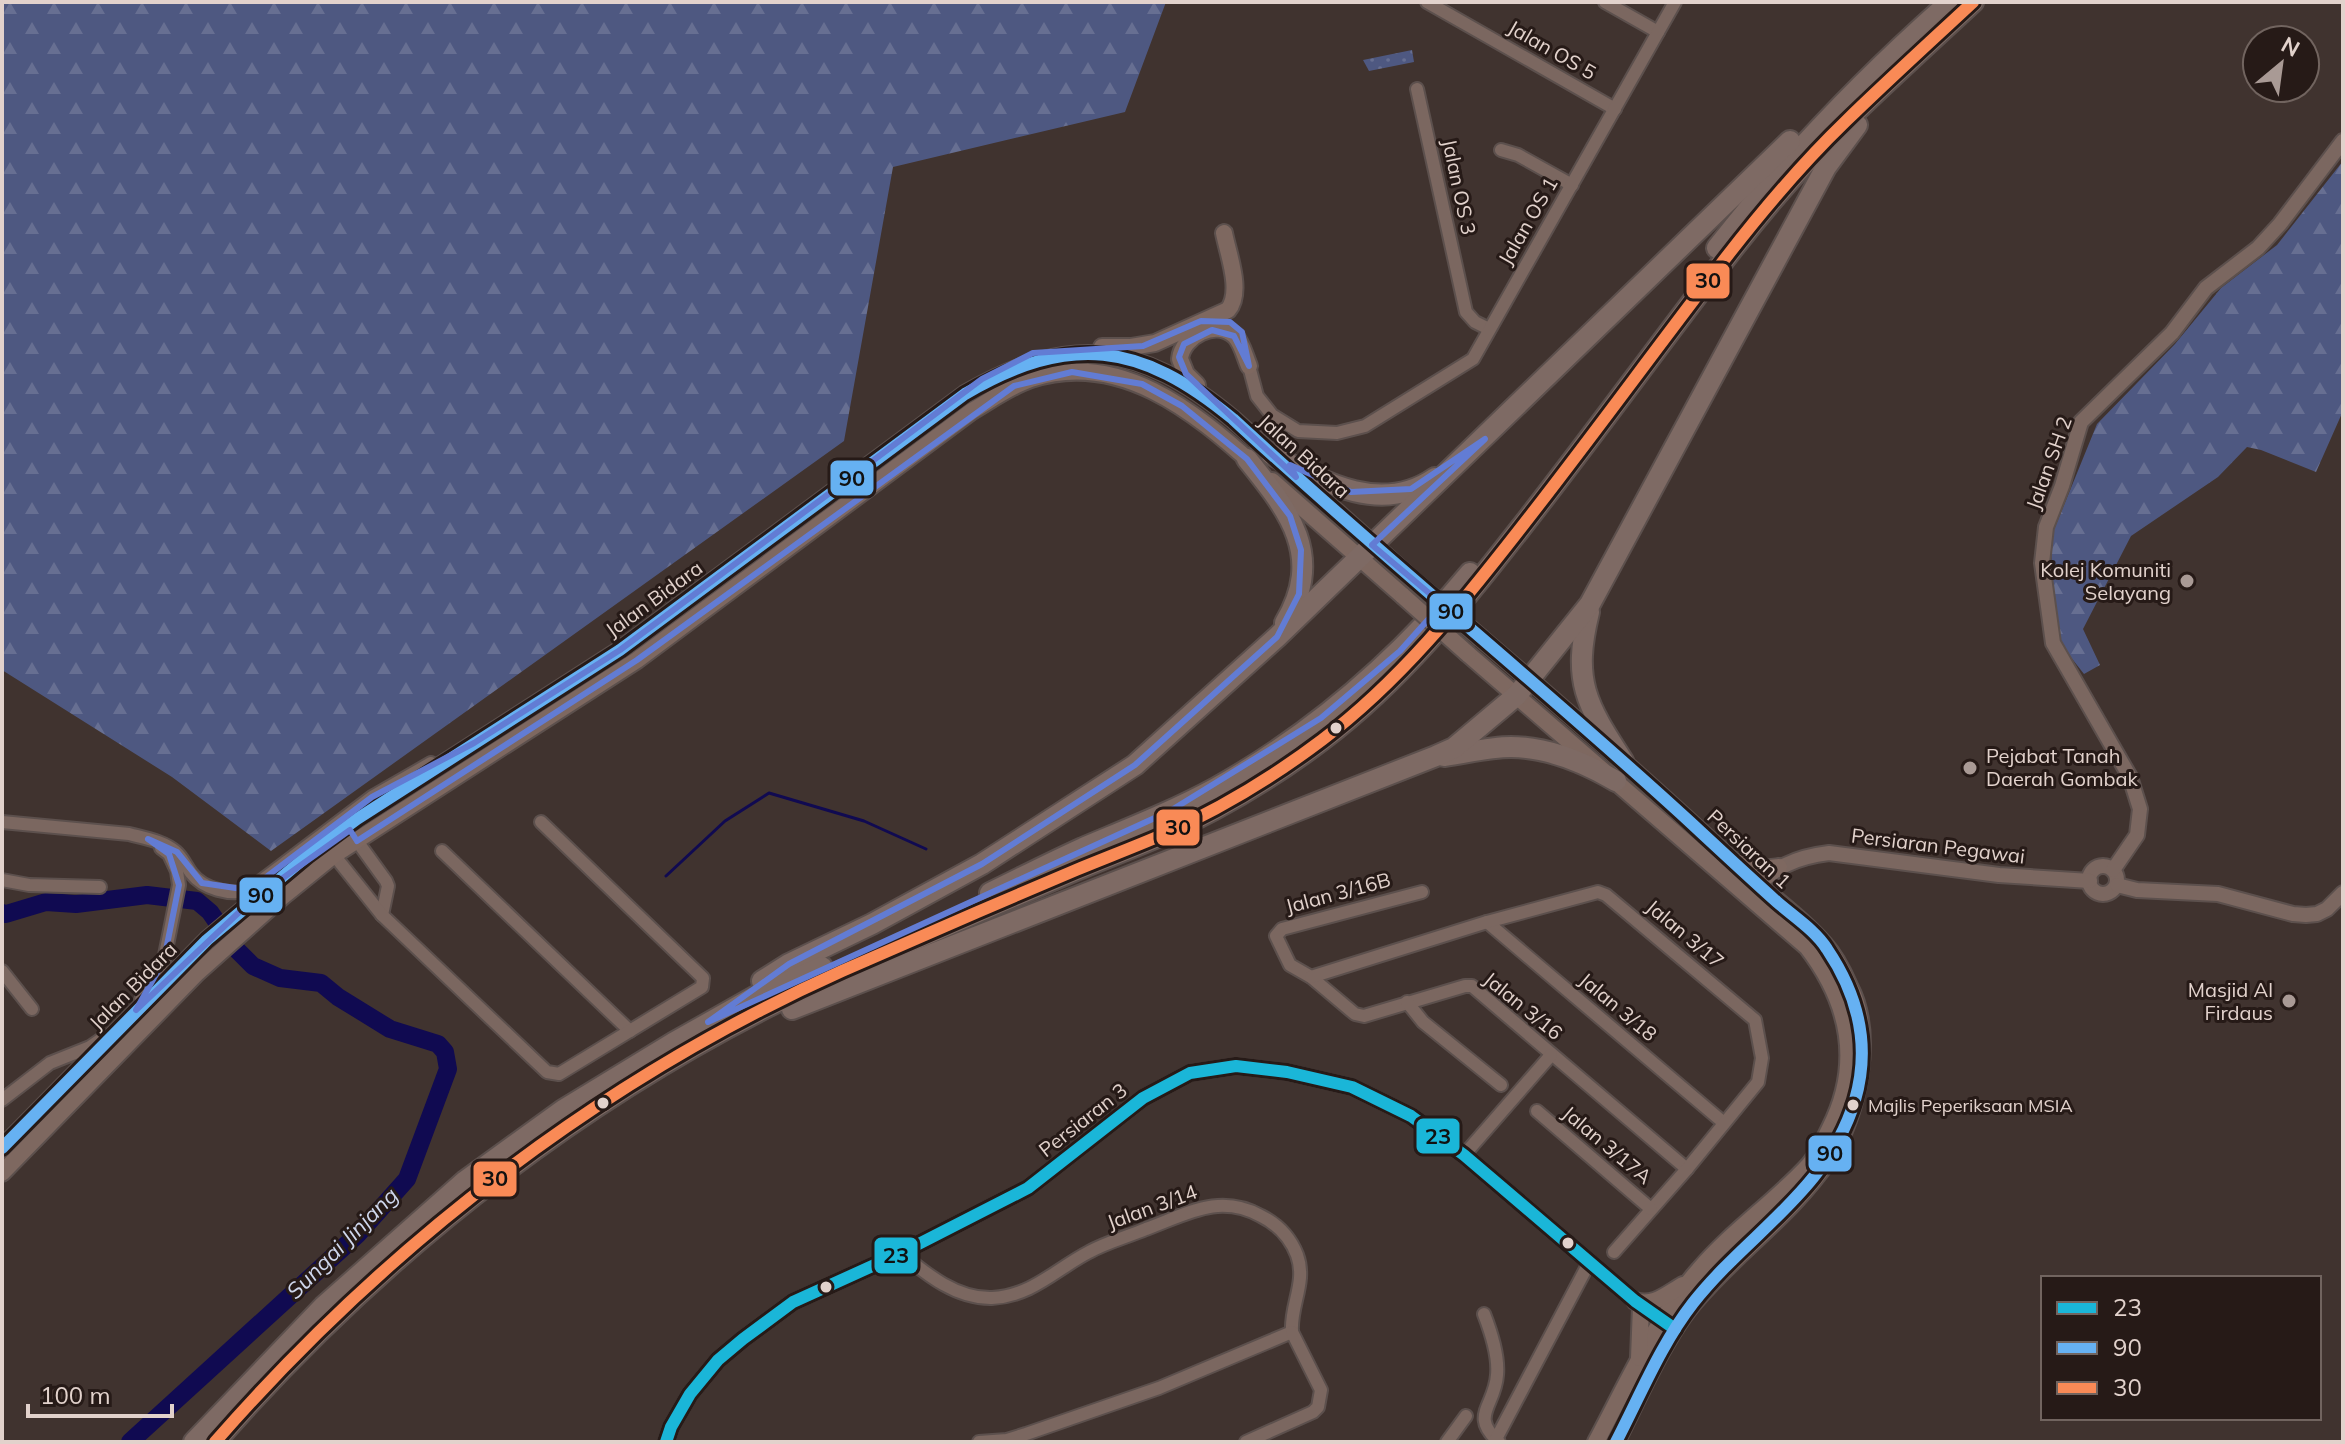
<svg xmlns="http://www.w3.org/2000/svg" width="2345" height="1444" viewBox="0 0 2345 1444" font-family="Mulish,sans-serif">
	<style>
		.grass { fill: url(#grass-dots) }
		.forest { fill: url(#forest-firs) }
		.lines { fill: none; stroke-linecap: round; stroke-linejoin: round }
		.stream { stroke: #100a51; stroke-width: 3 }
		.river { stroke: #100a51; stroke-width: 18 }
		.minor-casing { stroke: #5c504d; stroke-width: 16 }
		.tertiary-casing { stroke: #5c504d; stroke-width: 18 }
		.secondary-casing { stroke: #5c504d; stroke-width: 20 }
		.trunk-casing { stroke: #5c504d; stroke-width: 24 }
		.minor { stroke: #7b6760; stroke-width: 12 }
		.tertiary { stroke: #7b6760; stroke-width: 14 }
		.secondary { stroke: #7e6860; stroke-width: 16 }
		.trunk { stroke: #7e6a64; stroke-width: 20 }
		.secondary-bridge-casing { stroke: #5c504d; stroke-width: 20; stroke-linecap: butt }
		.secondary-bridge { stroke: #7e6860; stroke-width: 16 }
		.bus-1-casing { stroke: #261a17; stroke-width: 18 }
		.bus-2-casing { stroke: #261a17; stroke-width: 18 }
		.bus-3-casing { stroke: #261a17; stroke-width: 18 }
		.bus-1 { stroke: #1ab6d8; stroke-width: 12 }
		.bus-2 { stroke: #66b1f2; stroke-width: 12 }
		.bus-3 { stroke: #f98a56; stroke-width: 12 }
		.marked { fill: none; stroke: #627cd4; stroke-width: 6; stroke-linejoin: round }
		.poi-dot { fill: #a99a95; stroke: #261a17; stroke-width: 3 }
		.bus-dot { fill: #e2d2cc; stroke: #261a17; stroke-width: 3 }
		.labels { text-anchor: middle; stroke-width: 6; stroke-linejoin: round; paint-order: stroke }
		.bus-label { font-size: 18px; fill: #e2d2cc; stroke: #261a17; text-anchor: start }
		.street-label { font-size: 20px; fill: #e2d2cc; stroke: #261a17 }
		.poi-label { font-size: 20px; fill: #e2d2cc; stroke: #261a17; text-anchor: end }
		.water-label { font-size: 22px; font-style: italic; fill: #cfd7ed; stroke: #261a17 }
		.line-badge { stroke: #261a17; stroke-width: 3 }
		.pale-badge-label { font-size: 22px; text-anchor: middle; font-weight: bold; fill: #111 }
	</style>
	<defs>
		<pattern id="grass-dots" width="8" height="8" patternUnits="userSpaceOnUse" patternTransform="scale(2)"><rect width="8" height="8" fill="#4e5881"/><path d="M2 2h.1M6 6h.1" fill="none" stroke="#676f92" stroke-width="1.8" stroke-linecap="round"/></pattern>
		<pattern id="forest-firs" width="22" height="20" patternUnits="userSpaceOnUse" patternTransform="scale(2)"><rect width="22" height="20" fill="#4e5881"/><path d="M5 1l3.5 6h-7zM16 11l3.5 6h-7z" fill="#676f92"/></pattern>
	</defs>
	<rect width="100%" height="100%" fill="#40332f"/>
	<path class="grass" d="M 1412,50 L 1414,62 L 1369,71 L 1363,60 Z"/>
	<g class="forest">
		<path d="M 2,2 L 1166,2 L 1125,112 L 893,167 L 844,441 L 271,851 L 172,777 L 2,670 Z"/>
		<path d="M 2343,161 L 2343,411 L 2316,472 L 2261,450 L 2247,447 L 2218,477 L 2131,536 L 2083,629 L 2100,665 L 2084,674 L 2062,646 L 2052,585 L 2051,537 L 2097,424 L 2175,344 L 2221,288 L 2277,245 Z"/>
	</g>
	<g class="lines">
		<path class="stream" d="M 666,876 L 725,821 L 769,793 L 864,821 L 926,849"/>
		<path class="river" d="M 2,913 L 6,914 L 46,902 L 76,904 L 147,895 L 197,901 L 210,912 L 235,948 L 253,966 L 280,978 L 321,983 L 338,997 L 390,1029 L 438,1044 L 445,1052 L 448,1069 L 407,1179 L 358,1234 L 130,1442"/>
		<defs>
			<g id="minor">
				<path d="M 1427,2 L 1615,109"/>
				<path d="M 1605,2 L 1658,32"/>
				<path d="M 1417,89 L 1466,312 L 1475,322 L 1489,329"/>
				<path d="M 1501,150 L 1518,155 L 1572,185"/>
				<path d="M 1249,366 L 1257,396 L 1272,415 L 1298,431 L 1337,433 L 1365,426 L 1473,359 L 1675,2"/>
				<path d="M 2,822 L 129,834 C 144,838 164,841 176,852 C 182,857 186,866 191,873 C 203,889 230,896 249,890 L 372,797 L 431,763"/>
				<path d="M 357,841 L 386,881 L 388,886 L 382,915"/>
				<path d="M 442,851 L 630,1031"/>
				<path d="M 334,855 L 382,915 L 547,1072 L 559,1074 L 702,987 L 703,978 L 541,822"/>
				<path d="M 2,880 L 29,885 L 100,887"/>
				<path d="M 1422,892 L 1282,929 L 1276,936 L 1290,965 L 1311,977 L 1355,1014 L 1364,1016 L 1465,986 L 1472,986 L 1687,1169"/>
				<path d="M 1487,922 L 1724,1123"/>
				<path d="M 2,971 L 32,1009"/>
				<path d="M 1311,977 L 1487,922 L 1598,892 L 1606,895 L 1755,1020 L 1762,1058 L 1758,1082 L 1687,1169 L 1614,1252"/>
				<path d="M 141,1000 L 164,960 L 179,885 L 177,871 L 169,854 L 161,848"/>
				<path d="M 1407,1002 L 1423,1022 L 1501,1085"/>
				<path d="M 2,1100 L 50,1063 L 90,1047 L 103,1038"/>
				<path d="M 1537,1111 L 1651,1209"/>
				<path d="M 1464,1155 L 1551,1055"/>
				<path d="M 901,1253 C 927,1275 957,1299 992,1298 C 1032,1296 1056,1269 1089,1252 C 1107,1242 1127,1237 1146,1229 C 1187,1214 1219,1193 1261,1216 C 1277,1224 1290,1237 1297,1255 C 1307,1282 1290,1305 1292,1332"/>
				<path d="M 1484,1314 C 1491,1332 1499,1355 1497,1375 C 1495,1406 1469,1416 1499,1442"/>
				<path d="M 1496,1439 L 1589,1263"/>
				<path d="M 979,1442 L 1007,1440 L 1026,1434 L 1159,1388 L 1292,1332"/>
				<path d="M 1246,1442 L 1313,1412 L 1318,1407 L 1321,1390 L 1292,1332"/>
				<path d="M 1447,1442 L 1466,1416"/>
			</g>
			<g id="tertiary">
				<circle cx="2103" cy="880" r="14"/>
				<path d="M 2113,870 L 2137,835 L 2140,809 L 2130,777 L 2053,643 L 2042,563 L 2046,527 L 2062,486 L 2081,422 L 2172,333 L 2206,288 L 2258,248 L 2280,224 L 2343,141"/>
				<path d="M 2117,885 L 2137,890 L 2218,894 L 2293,914 L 2306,915 L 2317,914 L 2327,909 L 2343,893"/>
				<path d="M 1752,892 C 1774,867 1796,857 1829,853 L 1999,875 L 2090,881"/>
				<path d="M 666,1442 L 671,1427 L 690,1394 L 718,1360 L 743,1339 L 793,1302 L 901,1253 L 1028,1188 L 1143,1098 L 1190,1073 L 1236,1066 L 1287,1072 L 1352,1087 L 1411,1116 L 1464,1155 L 1635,1301 L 1669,1325"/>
			</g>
			<g id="secondary">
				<path d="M 1102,347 L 1131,347 L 1155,343 L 1228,310 C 1243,292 1228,254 1224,233"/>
				<path d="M 1197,385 L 1186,374 L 1180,359 C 1182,336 1216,318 1235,336 C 1242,343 1245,357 1249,366"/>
				<path d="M 1272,481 L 1403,596"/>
				<path d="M 1481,638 C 1570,714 1658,791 1743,871 C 1769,896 1801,917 1824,944 C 1834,955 1843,972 1849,986 C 1875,1035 1858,1115 1829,1159 C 1793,1213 1738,1251 1696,1300 C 1665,1335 1638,1399 1616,1442"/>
				<path d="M 1468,654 L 1807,947 C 1850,1003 1863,1063 1830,1128 C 1824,1140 1818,1155 1809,1165 C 1775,1202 1732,1231 1699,1270 C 1656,1318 1626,1386 1596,1442"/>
				<path d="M 1740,863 C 1753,871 1764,869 1779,867"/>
				<path d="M 2,1148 L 207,940 L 307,856 L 357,819 L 620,650 L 965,394 C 1070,333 1140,342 1233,419 L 1415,582"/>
				<path d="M 2,1173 L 197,973 L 282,897 L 334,855 L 637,660 L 972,411 C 991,400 1010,386 1031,379 C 1119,350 1194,411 1255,466"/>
				<path d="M 1635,1301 C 1654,1307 1667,1294 1683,1285"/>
				<path d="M 1639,1358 L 1641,1307"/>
			</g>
			<g id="trunk">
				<path d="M 1717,248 C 1787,158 1865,77 1950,2"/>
				<path d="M 1271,454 C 1321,481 1380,516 1435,478"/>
				<path d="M 1247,459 C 1289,511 1325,556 1285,623"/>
				<path d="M 1589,612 C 1572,681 1586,704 1623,761"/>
				<path d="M 1444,756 C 1466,753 1489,747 1511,747 C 1549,747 1585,763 1616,781"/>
				<path d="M 990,893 C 1021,878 1052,862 1083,848 C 1128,829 1174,811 1216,788 C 1314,733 1399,659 1470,573"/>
				<path d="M 762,981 L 789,964 L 872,924 L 982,864 L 1135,765 L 1277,637 L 1790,141"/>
				<path d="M 792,1009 L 1436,756 L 1454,748 L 1517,695 L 1590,604 L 1826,167 L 1857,125"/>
				<path d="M 194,1442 L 324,1306 L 465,1181 L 563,1110 L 673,1043 L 758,995 L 822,967"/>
				<path d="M 215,1442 C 388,1244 601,1079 842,971 C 919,937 998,903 1076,870 C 1105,858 1134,847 1162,835 C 1218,810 1273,777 1322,740 C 1400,681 1460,606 1520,529 C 1582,450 1641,369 1702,289 C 1746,230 1793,172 1846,121 C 1887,81 1930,42 1973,2"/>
			</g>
		</defs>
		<use href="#minor" class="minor-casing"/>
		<use href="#tertiary" class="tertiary-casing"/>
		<use href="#secondary" class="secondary-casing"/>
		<use href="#trunk" class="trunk-casing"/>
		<use href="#minor" class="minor"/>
		<use href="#tertiary" class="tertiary"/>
		<use href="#secondary" class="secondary"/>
		<use href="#trunk" class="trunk"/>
		<defs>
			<g id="secondary-bridge">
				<path d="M 1415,582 L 1481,638"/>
				<path d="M 1403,596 L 1468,654"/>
			</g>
		</defs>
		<use href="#secondary-bridge" class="secondary-bridge-casing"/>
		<use href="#secondary-bridge" class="secondary-bridge"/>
		<defs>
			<path id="bus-1" d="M 666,1442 L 671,1427 L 690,1394 L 718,1360 L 743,1339 L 793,1302 L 901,1253 L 1028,1188 L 1143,1098 L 1190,1073 L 1236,1066 L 1287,1072 L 1352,1087 L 1411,1116 L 1464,1155 L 1635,1301 L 1675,1329"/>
			<path id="bus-2" d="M 2,1148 L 207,940 L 307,856 L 357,819 L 620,650 L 965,394 C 1070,333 1140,342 1233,419 C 1382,557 1541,685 1690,822 C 1719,849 1748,876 1777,902 C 1793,916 1816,931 1827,949 C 1858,995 1871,1045 1855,1100 C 1827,1192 1749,1232 1693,1303 C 1661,1344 1640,1396 1616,1442"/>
			<path id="bus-3" d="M 215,1442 C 388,1244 601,1079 842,971 C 919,937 998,903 1076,870 C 1105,858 1134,847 1162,835 C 1218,810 1273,777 1322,740 C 1400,681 1460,606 1520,529 C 1582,450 1641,369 1702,289 C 1746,230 1793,172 1846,121 C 1887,81 1930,42 1973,2"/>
		</defs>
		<use href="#bus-1" class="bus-1-casing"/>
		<use href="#bus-2" class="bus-2-casing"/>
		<use href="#bus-3" class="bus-3-casing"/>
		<use href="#bus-1" class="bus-1"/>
		<use href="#bus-2" class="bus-2"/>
		<use href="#bus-3" class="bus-3"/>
	</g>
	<path class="marked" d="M 1201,321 L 1230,322 L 1242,332 L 1249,366 L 1234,336 L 1212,330 L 1184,344 L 1179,357 L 1186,374 L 1296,477 L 1290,465 L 1351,492 L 1411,489 L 1485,439 L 1372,545 L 1442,604 L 1400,651 L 1321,718 L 1170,811 L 708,1022 L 789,964 L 982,864 L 1135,765 L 1277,637 L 1299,594 L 1301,550 L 1290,516 L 1247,459 L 1182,406 L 1142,384 L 1072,372 L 1014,386 L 637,660 L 357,841 L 350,830 L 252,900 L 136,1010 L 164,960 L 179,885 L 169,854 L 148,839 L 177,852 L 202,883 L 249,890 L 372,797 L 474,743 L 620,650 L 982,379 L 1033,353 L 1143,346 Z"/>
	<g class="poi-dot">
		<circle cx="2187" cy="581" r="8"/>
		<circle cx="1970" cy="768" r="8"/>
		<circle cx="2289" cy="1001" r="8"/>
	</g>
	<g class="bus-dot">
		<circle cx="1336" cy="728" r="7"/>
		<circle cx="603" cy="1103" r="7"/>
		<circle cx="1853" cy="1105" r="7"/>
		<circle cx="1568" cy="1243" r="7"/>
		<circle cx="826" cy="1287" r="7"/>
	</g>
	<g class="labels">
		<g class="bus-label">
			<text x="1868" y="1112">Majlis Peperiksaan MSIA</text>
		</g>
		<g class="street-label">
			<text transform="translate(1552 50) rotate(30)" y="7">Jalan OS 5</text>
			<text transform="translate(1459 187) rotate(78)" y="7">Jalan OS 3</text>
			<text transform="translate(1528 221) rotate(-60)" y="7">Jalan OS 1</text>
			<text transform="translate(1304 456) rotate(42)" y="7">Jalan Bidara</text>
			<text transform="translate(2049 463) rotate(-70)" y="7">Jalan SH 2</text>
			<text transform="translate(654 599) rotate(-36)" y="7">Jalan Bidara</text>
			<text transform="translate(1938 846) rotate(7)" y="7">Persiaran Pegawai</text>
			<text transform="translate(1749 849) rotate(43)" y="7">Persiaran 1</text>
			<text transform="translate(1338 893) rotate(-15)" y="7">Jalan 3/16B</text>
			<text transform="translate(1685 934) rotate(40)" y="7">Jalan 3/17</text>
			<text transform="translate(133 986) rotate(-45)" y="7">Jalan Bidara</text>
			<text transform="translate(1523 1006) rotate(39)" y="7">Jalan 3/16</text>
			<text transform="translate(1618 1007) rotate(40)" y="7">Jalan 3/18</text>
			<text transform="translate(1083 1120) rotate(-38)" y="7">Persiaran 3</text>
			<text transform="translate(1607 1145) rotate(40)" y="7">Jalan 3/17A</text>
			<text transform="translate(1152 1207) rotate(-20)" y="7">Jalan 3/14</text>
		</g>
		<g class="poi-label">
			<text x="2171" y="577">Kolej Komuniti<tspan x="2171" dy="23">Selayang</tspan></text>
			<text x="1986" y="763" text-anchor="start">Pejabat Tanah<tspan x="1986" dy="23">Daerah Gombak</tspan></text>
			<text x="2273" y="997">Masjid Al<tspan x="2273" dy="23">Firdaus</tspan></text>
		</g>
		<g class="water-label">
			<text transform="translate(342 1243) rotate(-45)" y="8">Sungai Jinjang</text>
		</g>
	</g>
	<g class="line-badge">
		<rect x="1685" y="262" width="46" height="38" rx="8" fill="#f98a56"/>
		<rect x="829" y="459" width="46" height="38" rx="8" fill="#66b1f2"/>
		<rect x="1428" y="592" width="46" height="39" rx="8" fill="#66b1f2"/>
		<rect x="1155" y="808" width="46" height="39" rx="8" fill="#f98a56"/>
		<rect x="238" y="876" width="46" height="38" rx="8" fill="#66b1f2"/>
		<rect x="1415" y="1117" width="46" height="38" rx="8" fill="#1ab6d8"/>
		<rect x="1807" y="1134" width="46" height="39" rx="8" fill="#66b1f2"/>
		<rect x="472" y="1160" width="46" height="38" rx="8" fill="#f98a56"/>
		<rect x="873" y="1236" width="46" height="39" rx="8" fill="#1ab6d8"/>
	</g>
	<g class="pale-badge-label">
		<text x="1708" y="288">30</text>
		<text x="852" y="486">90</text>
		<text x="1451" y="619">90</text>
		<text x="1178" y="835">30</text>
		<text x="261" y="903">90</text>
		<text x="1438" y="1144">23</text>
		<text x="1830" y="1161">90</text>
		<text x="495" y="1186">30</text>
		<text x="896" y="1263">23</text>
	</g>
	<rect width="2345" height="1444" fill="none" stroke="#e2d2cc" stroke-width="8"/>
	<rect x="2041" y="1276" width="280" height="144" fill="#261a17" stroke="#71645f" stroke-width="2"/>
	<rect x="2057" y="1302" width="40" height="12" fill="#1ab6d8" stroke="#71645f" stroke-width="2"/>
	<text x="2113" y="1316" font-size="24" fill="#e2d2cc">23</text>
	<rect x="2057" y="1342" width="40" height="12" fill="#66b1f2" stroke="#71645f" stroke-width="2"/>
	<text x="2113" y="1356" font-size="24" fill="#e2d2cc">90</text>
	<rect x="2057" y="1382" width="40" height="12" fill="#f98a56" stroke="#71645f" stroke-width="2"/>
	<text x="2113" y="1396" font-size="24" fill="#e2d2cc">30</text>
	<g transform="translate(2281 64) rotate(29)"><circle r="38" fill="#261a17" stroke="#71645f" stroke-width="2"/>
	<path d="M0-6L14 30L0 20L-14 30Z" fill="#a99a95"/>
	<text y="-12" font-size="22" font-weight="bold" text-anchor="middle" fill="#e2d2cc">N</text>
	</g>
	<path d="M28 1404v12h144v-12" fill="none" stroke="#e2d2cc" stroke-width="4"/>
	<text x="40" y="1404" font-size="24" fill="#e2d2cc" stroke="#261a17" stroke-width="6" paint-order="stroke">100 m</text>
</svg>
